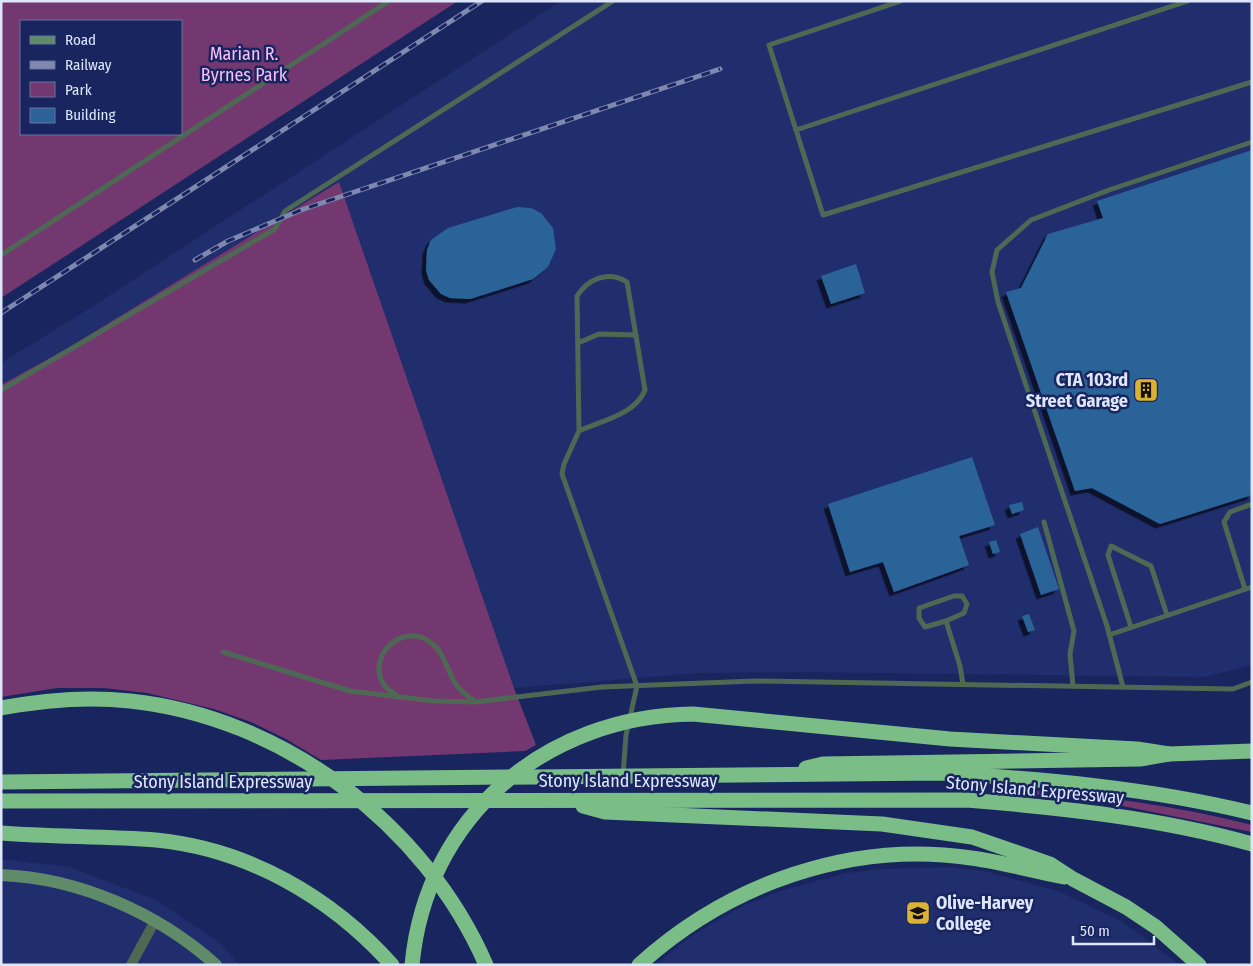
<svg xmlns="http://www.w3.org/2000/svg" width="1253" height="966" viewBox="0 0 1253 966" font-family="'Fira Sans Condensed',sans-serif">
	<style>
		.built { fill: #202e6e }
		.green { fill: #743870; fill-rule: evenodd }
		.building { fill: #2b6398; filter: url(#shadow) }
		.lines { fill: none; stroke-linecap: round; stroke-linejoin: round }
		.lane { stroke: #4e6953; stroke-width: 5 }
		.street { stroke: #4e6953; stroke-width: 10 }
		.secondary { stroke: #608b68; stroke-width: 12 }
		.highway { stroke: #7abd87; stroke-width: 15 }
		.rail-casing { stroke: #7f89b0; stroke-width: 5 }
		.rail { stroke: #19255e; stroke-width: 3; stroke-dasharray: 9; stroke-linecap: butt }
		.labels { text-anchor: middle; stroke-width: 5; stroke-linejoin: round; paint-order: stroke }
		.park-label { font-size: 18px; fill: #fdbef7; stroke: #19255e }
		.poi-label { font-size: 18px; font-weight: bold; fill: #dee6fc; stroke: #19255e; text-anchor: end }
		.street-label { font-size: 18px; fill: #dee6fc; stroke: #19255e }
	</style>
	<defs>
		<filter id="shadow"><feDropShadow dx="-4.5" dy="4.5" stdDeviation="0" flood-color="#0009"/></filter>
	</defs>
	<rect width="100%" height="100%" fill="#19255e"/>
	<g class="built">
		<path d="M 561,1 L 1252,1 L 1252,665 L 1205,677 L 798,672 L 699,673 L 514,688 L 339,182 L 68,348 L 1,385 L 1,363 L 84,312 Z"/>
		<path d="M 1,859 L 69,867 L 156,900 L 218,942 L 240,965 L 1,965 Z"/>
		<path d="M 947,867 L 984,871 L 1060,892 L 1123,922 L 1180,965 L 655,965 L 693,935 L 720,919 L 745,905 L 783,890 L 847,873 L 882,869 Z"/>
	</g>
	<g class="green">
		<path d="M 1,1 L 458,1 L 1,298 ZM 21,21 L 181,21 L 181,134 L 21,134 Z"/>
		<path d="M 339,182 L 514,688 L 536,745 L 525,751 L 321,760 L 286,739 L 251,722 L 214,709 L 147,693 L 104,688 L 57,688 L 1,697 L 1,385 L 68,348 Z"/>
		<path d="M 1007,788 C 1090,795 1171,804 1252,825 L 1252,832 L 1098,801 L 1002,791 Z"/>
	</g>
	<g class="building">
		<path d="M 1252,150 L 1252,495 L 1160,524 L 1092,488 L 1075,491 L 1006,292 L 1021,288 L 1048,234 L 1103,218 L 1097,201 Z"/>
		<path d="M 517,207 L 531,208 L 541,213 L 553,228 L 556,249 L 548,267 L 533,279 L 470,299 L 450,298 L 441,294 L 429,280 L 426,270 L 427,250 L 431,240 L 448,228 Z"/>
		<path d="M 856,264 L 865,293 L 831,304 L 821,276 Z"/>
		<path d="M 972,457 L 995,525 L 959,536 L 969,565 L 894,592 L 883,562 L 850,572 L 828,504 Z"/>
		<path d="M 1022,502 L 1024,510 L 1012,514 L 1009,505 Z"/>
		<path d="M 1038,527 L 1059,589 L 1041,595 L 1020,534 Z"/>
		<path d="M 996,540 L 1000,552 L 993,554 L 989,542 Z"/>
		<path d="M 1029,614 L 1035,630 L 1028,632 L 1022,616 Z"/>
	</g>
	<g class="lines">
		<g class="lane">
			<path d="M 901,1 L 769,45 L 823,215 L 1252,82"/>
			<path d="M 796,130 L 1188,1"/>
			<path d="M 1,255 L 389,1"/>
			<path d="M 578,343 L 599,334 L 636,335"/>
			<path d="M 1,390 L 275,229 L 285,211 L 613,1"/>
			<path d="M 579,431 C 601,421 636,414 645,390 L 627,282 C 608,270 588,279 577,296 L 579,431 L 564,464 L 562,474 L 637,686 L 626,735 L 623,775"/>
			<path d="M 1044,522 L 1074,631 L 1070,654 L 1073,686"/>
			<path d="M 1245,589 L 1224,522 L 1230,512 L 1252,504"/>
			<path d="M 946,621 L 964,613 L 967,604 L 962,596 L 954,596 L 919,608 L 919,618 L 925,627 L 946,621 L 960,666 L 963,684"/>
			<path d="M 1131,627 L 1108,555 L 1111,546 L 1151,566 L 1167,615"/>
			<path d="M 1109,635 L 1252,587"/>
			<path d="M 223,652 L 350,691 L 434,701 L 475,702 L 602,687 L 755,681 L 1233,689 L 1252,682"/>
			<path d="M 1123,687 L 1107,626 L 998,302 L 992,272 L 997,250 L 1031,220 L 1109,190 L 1252,142"/>
			<path d="M 399,697 C 394,693 387,689 384,685 C 367,660 396,627 423,638 C 443,646 445,666 455,683 C 460,691 467,696 475,701"/>
		</g>
		<path class="street" d="M 131,965 L 155,921"/>
		<path class="secondary" d="M 1,875 C 79,878 158,913 216,965"/>
		<g class="highway">
			<path d="M 1,708 C 44,700 86,696 130,701 C 282,717 425,824 486,965"/>
			<path d="M 806,768 L 823,764 L 1140,759 L 1169,754 L 1252,751"/>
			<path d="M 1,782 L 939,773 C 1045,779 1149,788 1252,813"/>
			<path d="M 1,801 L 967,800 C 1063,808 1159,818 1252,844"/>
			<path d="M 583,806 L 605,812 L 882,824 L 972,837 L 1050,864 L 1073,879 L 1126,907 L 1156,927 L 1199,965"/>
			<path d="M 1,833 C 53,837 105,836 156,840 C 248,849 331,897 392,965"/>
			<path d="M 412,965 C 426,816 546,716 693,714 L 950,739 L 1137,749 L 1169,754"/>
			<path d="M 639,965 C 728,884 851,840 971,858 C 1002,862 1033,871 1064,877"/>
		</g>
		<defs>
			<g id="rail">
				<path d="M 195,260 L 228,241 L 301,210 L 720,69"/>
				<path d="M 1,313 L 482,1"/>
			</g>
		</defs>
		<use href="#rail" class="rail-casing"/>
		<use href="#rail" class="rail"/>
	</g>
	<defs>
		<symbol id="building-square" viewBox="-11 -11 22 22"><rect x="-9" y="-9" width="18" height="18" rx="4" fill="#dbb233" stroke="#19255e"/><path d="M-4-6H4V6H1V3H-1V6H-4ZM-2.5-4.3h1.7v1.8h-1.7ZM.8-4.3h1.7v1.8H.8ZM-2.5-1h1.7V.8h-1.7ZM.8-1h1.7V.8H.8Z" fill="#111"/></symbol>
		<symbol id="university-square" viewBox="-11 -11 22 22"><rect x="-9" y="-9" width="18" height="18" rx="4" fill="#dbb233" stroke="#19255e"/><path d="M0-5L7-2L0 1L-7-2ZM-4 1L0 2.5L4 1V4Q0 6-4 4Z" fill="#111"/></symbol>
	</defs>
	<g fill-rule="evenodd">
		<use href="#building-square" x="1132" y="376" width="28" height="28"/>
		<use href="#university-square" x="904" y="899" width="28" height="28"/>
	</g>
	<g class="labels">
		<g class="park-label">
			<text x="244" y="60">Marian R.<tspan x="244" dy="21">Byrnes Park</tspan></text>
		</g>
		<g class="poi-label">
			<text x="1128" y="386">CTA 103rd<tspan x="1128" dy="21">Street Garage</tspan></text>
			<text x="936" y="909" text-anchor="start">Olive-Harvey<tspan x="936" dy="21">College</tspan></text>
		</g>
		<g class="street-label">
			<text x="628" y="787">Stony Island Expressway</text>
			<text x="223" y="788">Stony Island Expressway</text>
			<text transform="translate(1035 790) rotate(5)" y="6">Stony Island Expressway</text>
		</g>
	</g>
	<rect width="1253" height="966" fill="none" stroke="#dee6fc" stroke-width="5"/>
	<rect x="20" y="20" width="162" height="115" fill="#19255e" stroke="#68729d"/>
	<rect x="30" y="36" width="25" height="8" fill="#608b68" stroke="#68729d"/>
	<text x="65" y="45" font-size="15" fill="#dee6fc">Road</text>
	<rect x="30" y="61" width="25" height="8" fill="#7f89b0" stroke="#68729d"/>
	<text x="65" y="70" font-size="15" fill="#dee6fc">Railway</text>
	<rect x="30" y="82" width="25" height="15" fill="#743870" stroke="#68729d"/>
	<text x="65" y="95" font-size="15" fill="#dee6fc">Park</text>
	<rect x="30" y="108" width="25" height="15" fill="#2b6398" stroke="#68729d"/>
	<text x="65" y="120" font-size="15" fill="#dee6fc">Building</text>
	<path d="M1073 936v8h81v-8" fill="none" stroke="#dee6fc" stroke-width="2.5"/>
	<text x="1080" y="936" font-size="15" fill="#dee6fc" stroke="#19255e" stroke-width="4" paint-order="stroke">50 m</text>
</svg>
